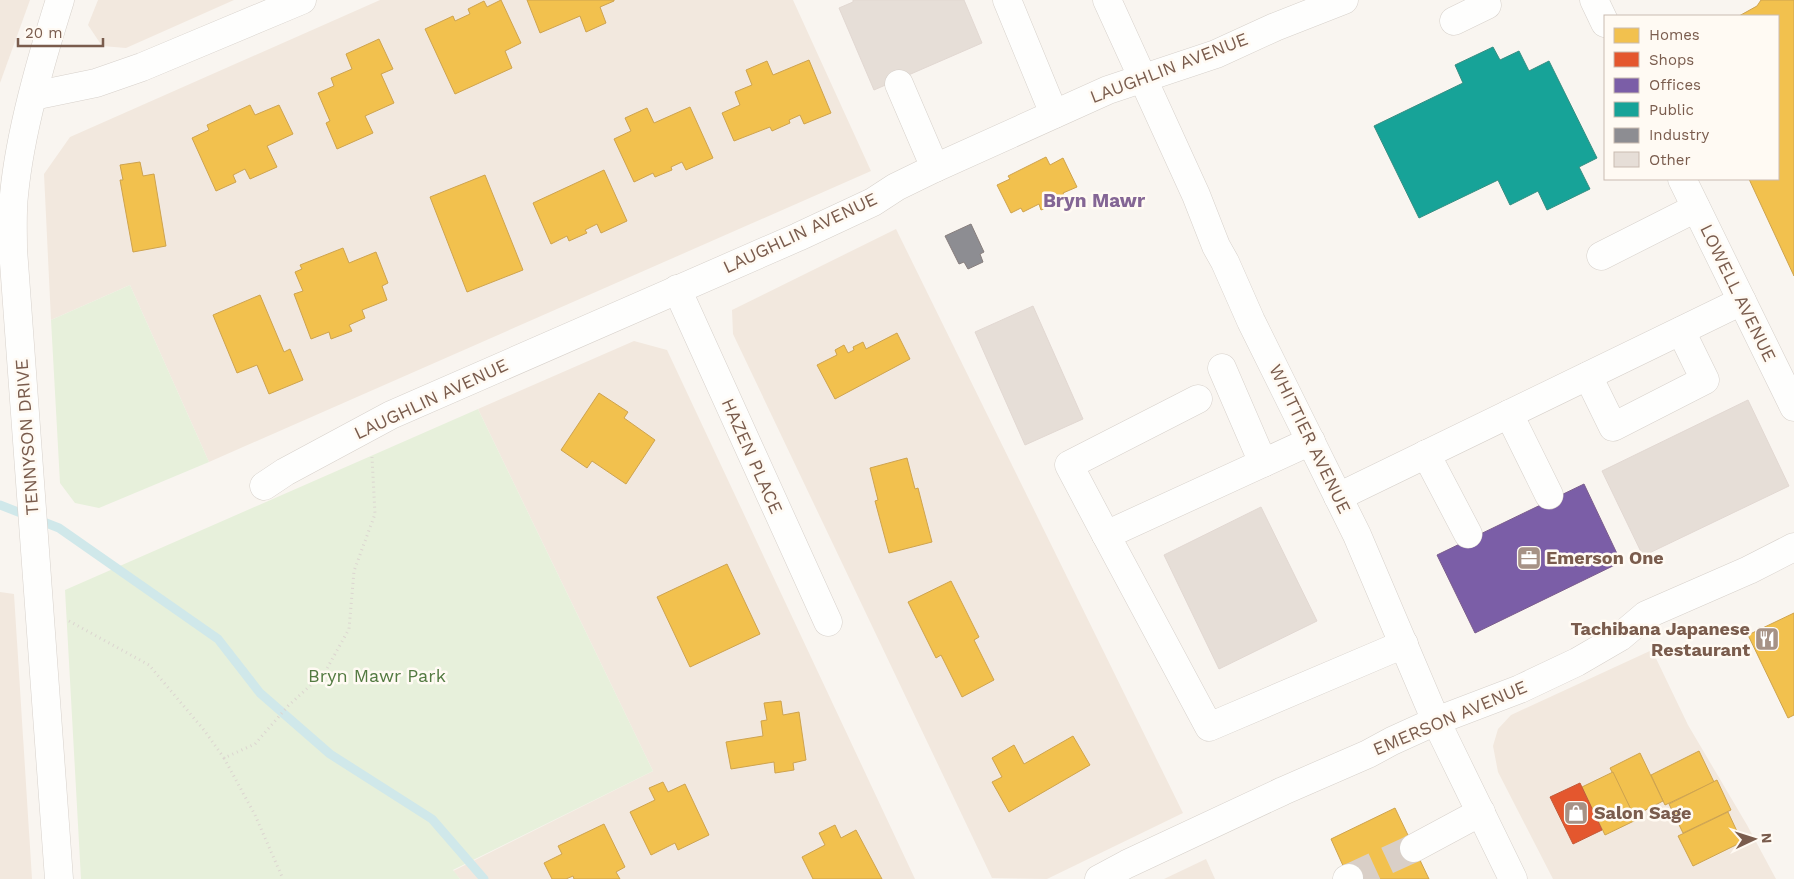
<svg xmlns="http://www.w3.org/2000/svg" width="1794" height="879" viewBox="0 0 1794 879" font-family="'Work Sans',sans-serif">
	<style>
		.residential { fill: #f2e8de }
		.green { fill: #e7f0db }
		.homes { fill: #f2c14e; stroke: #cea34e }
		.shops { fill: #e4572e; stroke: #c45837 }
		.offices { fill: #7b5ea7; stroke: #7b5d8c }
		.public { fill: #17a398; stroke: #358e82 }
		.industry { fill: #8d8d92; stroke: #877e7d }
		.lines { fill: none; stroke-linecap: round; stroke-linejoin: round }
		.stream { stroke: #d0e8ea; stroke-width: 9 }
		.building { fill: #e6ded7; stroke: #e2d8d2 }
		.minor-tunnel { stroke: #d9cfc7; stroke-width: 28; stroke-dasharray: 28 14; stroke-linecap: butt }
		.minor-casing { stroke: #d7d1cb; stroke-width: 29 }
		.path { stroke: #dcd5d0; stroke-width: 3; stroke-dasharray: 1 4; stroke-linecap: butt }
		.minor { stroke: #fefefd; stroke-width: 28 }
		.labels { text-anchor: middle; stroke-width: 5; stroke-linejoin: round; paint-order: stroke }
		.street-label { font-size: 18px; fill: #7a5c4d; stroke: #fffaf3 }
		.poi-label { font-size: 18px; font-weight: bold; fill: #7a5c4d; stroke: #fffaf3; text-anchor: start }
		.park-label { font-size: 18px; fill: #537a41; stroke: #fffaf3 }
		.neighbourhood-label { font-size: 19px; font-weight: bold; fill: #846695; stroke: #fffaf3 }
	</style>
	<rect width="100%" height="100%" fill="#f9f5f0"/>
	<g class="residential">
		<path d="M 0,0 L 30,0 L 0,83 Z"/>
		<path d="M 98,0 L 234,0 L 126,48 L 102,46 L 88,25 Z"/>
		<path d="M 380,0 L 793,0 L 871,171 L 209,462 L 130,285 L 51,320 L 44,174 L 70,137 Z"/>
		<path d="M 896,229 L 1183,813 L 1047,879 L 992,878 L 733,334 L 732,310 Z"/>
		<path d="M 634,341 L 667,350 L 915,879 L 460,879 L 453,871 L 653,771 L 478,409 Z"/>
		<path d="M 0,592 L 14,594 L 32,879 L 0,879 Z"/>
		<path d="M 1652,650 L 1688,725 L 1747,825 L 1776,879 L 1553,879 L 1498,772 L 1493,746 L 1498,729 L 1511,715 Z"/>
		<path d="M 1206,859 L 1215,879 L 1164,879 Z"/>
	</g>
	<g class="green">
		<path d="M 130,285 L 209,462 L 99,508 L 75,503 L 60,483 L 51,320 Z"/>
		<path d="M 478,409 L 653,771 L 453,870 L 460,879 L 81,879 L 65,590 Z"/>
	</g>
	<g class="homes">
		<path d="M 501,0 L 521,43 L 505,51 L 512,68 L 455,94 L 425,29 L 453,16 L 455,21 L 470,14 L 468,9 L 484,1 L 487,7 Z"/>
		<path d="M 527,0 L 614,0 L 614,1 L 600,7 L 606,23 L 586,32 L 580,16 L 540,33 Z"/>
		<path d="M 1761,0 L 1794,0 L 1794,276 L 1749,179 L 1778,179 L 1778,16 L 1739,16 L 1757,6 Z"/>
		<path d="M 379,39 L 393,69 L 381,74 L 394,103 L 365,116 L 373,133 L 337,149 L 326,123 L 330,121 L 318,93 L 334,86 L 331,78 L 352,69 L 346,54 Z"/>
		<path d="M 809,60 L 831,113 L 804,124 L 800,115 L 789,120 L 790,123 L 772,131 L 770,127 L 734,141 L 722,113 L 740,105 L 735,92 L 752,85 L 746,70 L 767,61 L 773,75 Z"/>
		<path d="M 250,105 L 255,115 L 279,105 L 293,134 L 267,146 L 277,167 L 250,179 L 245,169 L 233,175 L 236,182 L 216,191 L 192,138 L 209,130 L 207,125 Z"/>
		<path d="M 690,107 L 713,158 L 686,170 L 682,162 L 671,167 L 672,170 L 655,177 L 653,173 L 634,182 L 614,139 L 631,131 L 625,118 L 647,108 L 654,123 Z"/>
		<path d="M 1046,157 L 1050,165 L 1063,158 L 1077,187 L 1063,193 L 1066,199 L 1041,210 L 1039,204 L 1023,212 L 1021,208 L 1011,213 L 997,185 L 1010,179 L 1008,176 Z"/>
		<path d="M 140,162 L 143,176 L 154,174 L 166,246 L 133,252 L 120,180 L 123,180 L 120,165 Z"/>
		<path d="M 604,170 L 627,221 L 601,233 L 597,224 L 585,230 L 587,233 L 569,241 L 567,236 L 551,244 L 533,203 Z"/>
		<path d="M 485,175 L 523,270 L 467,292 L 430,197 Z"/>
		<path d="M 343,248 L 349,263 L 376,252 L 388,283 L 382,286 L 387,300 L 362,310 L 365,318 L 349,325 L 352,331 L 331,339 L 329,332 L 311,339 L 294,294 L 303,291 L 295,272 L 302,269 L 300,265 Z"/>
		<path d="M 260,295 L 284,352 L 290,349 L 303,380 L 269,394 L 257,365 L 237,373 L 213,315 Z"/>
		<path d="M 897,333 L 910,359 L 835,399 L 817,365 L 837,355 L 835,350 L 844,345 L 848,353 L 854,350 L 853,347 L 863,342 L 866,349 Z"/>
		<path d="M 599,393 L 628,412 L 624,418 L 655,440 L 626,484 L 592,461 L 587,468 L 561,450 Z"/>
		<path d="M 907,458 L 915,489 L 918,488 L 932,542 L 889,553 L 875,501 L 878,500 L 870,468 Z"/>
		<path d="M 727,564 L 760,634 L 690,667 L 657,597 Z"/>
		<path d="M 951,581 L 979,637 L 974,640 L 994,680 L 962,697 L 941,655 L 936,658 L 908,602 Z"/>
		<path d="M 1794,613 L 1794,715 L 1788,718 L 1748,635 Z"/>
		<path d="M 781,701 L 783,715 L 799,712 L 806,760 L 793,763 L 794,770 L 775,773 L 774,762 L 731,769 L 726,742 L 763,736 L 761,721 L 767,720 L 764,703 Z"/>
		<path d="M 1073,736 L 1090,765 L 1009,812 L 992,782 L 1002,777 L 992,758 L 1014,745 L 1024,764 Z"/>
		<path d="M 1699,751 L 1714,782 L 1665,805 L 1651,775 Z"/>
		<path d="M 1640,753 L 1663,801 L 1634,816 L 1610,768 Z"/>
		<path d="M 1613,772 L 1636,820 L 1605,835 L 1582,787 Z"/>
		<path d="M 1717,780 L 1731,810 L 1683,833 L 1669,804 Z"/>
		<path d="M 663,782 L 668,792 L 685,784 L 709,835 L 678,850 L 675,843 L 651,855 L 630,812 L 655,800 L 649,788 Z"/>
		<path d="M 1395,808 L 1429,879 L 1349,879 L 1331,839 Z"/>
		<path d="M 1728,812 L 1742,842 L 1693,866 L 1678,836 Z"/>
		<path d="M 604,824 L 625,867 L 616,872 L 620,879 L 574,879 L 573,876 L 566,879 L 552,879 L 544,863 L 562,854 L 558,846 Z"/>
		<path d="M 835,825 L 841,838 L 856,830 L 882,879 L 813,879 L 802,857 L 825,845 L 819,833 Z"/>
	</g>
	<path class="shops" d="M 1580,783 L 1602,830 L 1573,844 L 1550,797 Z"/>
	<path class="offices" d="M 1584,484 L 1621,562 L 1475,633 L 1437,555 Z"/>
	<path class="public" d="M 1493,47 L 1500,60 L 1519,51 L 1529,71 L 1549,61 L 1597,158 L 1579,167 L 1590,189 L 1547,210 L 1538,191 L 1510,205 L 1498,180 L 1419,218 L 1374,126 L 1463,83 L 1455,65 Z"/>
	<path class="industry" d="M 971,224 L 984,252 L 980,254 L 983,262 L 968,269 L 964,262 L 959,264 L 945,236 Z"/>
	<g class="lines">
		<path class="stream" d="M 0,505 L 59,528 L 218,639 L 260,693 L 330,754 L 432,819 L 484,879"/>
	</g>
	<g class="building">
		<path d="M 853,0 L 964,0 L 982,43 L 874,90 L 839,8 L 853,2 Z"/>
		<path d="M 1033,306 L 1083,419 L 1025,445 L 975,332 Z"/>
		<path d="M 1748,400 L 1789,486 L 1643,556 L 1602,471 Z"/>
		<path d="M 1261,507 L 1317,621 L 1219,669 L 1164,555 Z"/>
	</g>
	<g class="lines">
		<path class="minor-tunnel" d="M 1349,878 L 1414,848"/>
		<defs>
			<g id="minor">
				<path d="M 1007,0 L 1054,114"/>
				<path d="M 1107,0 L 1196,195 L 1216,246 L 1225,262 L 1251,321 L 1357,535 L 1436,721 L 1513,879"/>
				<path d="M 1594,0 L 1605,23"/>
				<path d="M 1454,21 L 1487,5"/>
				<path d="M 899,84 L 935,168"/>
				<path d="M 33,96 L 96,83 L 142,67 L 302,0"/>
				<path d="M 1682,179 L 1794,407"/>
				<path d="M 1601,256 L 1696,208"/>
				<path d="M 677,289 L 828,622"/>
				<path d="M 1222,368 L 1263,463"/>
				<path d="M 1588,376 L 1613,427 L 1705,380 L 1681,331"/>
				<path d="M 1509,414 L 1549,495"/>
				<path d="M 1311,441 L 1106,535 L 1209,727 L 1404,644"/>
				<path d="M 1426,454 L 1468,534"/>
				<path d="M 264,486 L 285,472 L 391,415 L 798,237 L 873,202 L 896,187 L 935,168 L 1108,90 L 1216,54 L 1275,27 L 1344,0"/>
				<path d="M 1338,497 L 1742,301"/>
				<path d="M 1106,535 L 1069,465 L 1198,399"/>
				<path d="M 1414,848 L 1481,812"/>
				<path d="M 59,879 L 13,249 C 13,231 12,213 14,195 C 20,132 41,60 60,0"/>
				<path d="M 1099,879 L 1127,864 L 1283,791 L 1368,754 L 1392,741 L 1436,721 L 1520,689 L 1577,662 L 1620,637 L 1646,615 L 1749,570 L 1794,547"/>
				<path d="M 1347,879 L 1349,878"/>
			</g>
		</defs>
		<use href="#minor" class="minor-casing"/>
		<g class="path">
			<path d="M 69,621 L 149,665 L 204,730 L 224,758 L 255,744 L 288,706 L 325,672 L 349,629 L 354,571 L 375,514 L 372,457"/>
			<path d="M 224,758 L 255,815 L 283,879"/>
		</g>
		<use href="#minor" class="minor"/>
	</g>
	<defs>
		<symbol id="office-square" viewBox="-11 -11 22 22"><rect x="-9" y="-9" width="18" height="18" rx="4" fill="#a69286" stroke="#fffaf3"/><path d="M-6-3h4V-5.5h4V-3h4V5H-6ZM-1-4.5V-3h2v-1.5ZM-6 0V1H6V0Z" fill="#fff"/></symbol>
		<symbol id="restaurant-square" viewBox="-11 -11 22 22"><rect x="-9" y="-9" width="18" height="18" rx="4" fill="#a69286" stroke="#fffaf3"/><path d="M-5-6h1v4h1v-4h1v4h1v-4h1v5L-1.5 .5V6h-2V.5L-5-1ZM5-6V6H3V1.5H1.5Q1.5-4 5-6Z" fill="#fff"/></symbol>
		<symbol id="shop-square" viewBox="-11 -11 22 22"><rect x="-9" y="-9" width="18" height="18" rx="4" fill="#a69286" stroke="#fffaf3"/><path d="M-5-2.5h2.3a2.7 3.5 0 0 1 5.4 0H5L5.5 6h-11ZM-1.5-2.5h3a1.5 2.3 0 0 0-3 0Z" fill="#fff"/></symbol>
	</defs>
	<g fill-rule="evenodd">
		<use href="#office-square" x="1515" y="544" width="28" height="28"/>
		<use href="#restaurant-square" x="1753" y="625" width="28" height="28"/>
		<use href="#shop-square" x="1562" y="799" width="28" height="28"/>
	</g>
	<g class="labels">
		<g class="street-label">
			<text transform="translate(1169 68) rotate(-21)" y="6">LAUGHLIN AVENUE</text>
			<text transform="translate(800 233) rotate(-25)" y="6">LAUGHLIN AVENUE</text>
			<text transform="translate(1738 293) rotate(64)" y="6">LOWELL AVENUE</text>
			<text transform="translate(431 399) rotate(-25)" y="6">LAUGHLIN AVENUE</text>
			<text transform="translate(27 437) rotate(-94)" y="6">TENNYSON DRIVE</text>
			<text transform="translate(1310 439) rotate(64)" y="6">WHITTIER AVENUE</text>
			<text transform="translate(752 456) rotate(66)" y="6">HAZEN PLACE</text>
			<text transform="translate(1450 718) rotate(-23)" y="6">EMERSON AVENUE</text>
		</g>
		<g class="poi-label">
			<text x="1546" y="564">Emerson One</text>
			<text x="1750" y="635" text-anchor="end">Tachibana Japanese<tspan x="1750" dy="21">Restaurant</tspan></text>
			<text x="1594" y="819">Salon Sage</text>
		</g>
		<g class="park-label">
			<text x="377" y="682">Bryn Mawr Park</text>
		</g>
		<g class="neighbourhood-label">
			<text x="1094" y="207">Bryn Mawr</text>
		</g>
	</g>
	<rect x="1604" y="15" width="175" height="165" fill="#fffaf3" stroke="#cabbb1"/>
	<rect x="1614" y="28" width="25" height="15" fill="#f2c14e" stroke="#cabbb1"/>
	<text x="1649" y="40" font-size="15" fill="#7a5c4d">Homes</text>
	<rect x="1614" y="52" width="25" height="15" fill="#e4572e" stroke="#cabbb1"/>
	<text x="1649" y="65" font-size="15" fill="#7a5c4d">Shops</text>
	<rect x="1614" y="78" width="25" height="15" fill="#7b5ea7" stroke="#cabbb1"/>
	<text x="1649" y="90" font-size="15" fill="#7a5c4d">Offices</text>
	<rect x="1614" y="102" width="25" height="15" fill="#17a398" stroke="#cabbb1"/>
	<text x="1649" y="115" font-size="15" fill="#7a5c4d">Public</text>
	<rect x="1614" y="128" width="25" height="15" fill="#8d8d92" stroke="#cabbb1"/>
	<text x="1649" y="140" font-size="15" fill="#7a5c4d">Industry</text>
	<rect x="1614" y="152" width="25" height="15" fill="#e6ded7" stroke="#cabbb1"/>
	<text x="1649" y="165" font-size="15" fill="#7a5c4d">Other</text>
	<g transform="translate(1754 839) rotate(86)" stroke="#fffaf3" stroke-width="4" paint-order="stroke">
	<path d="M0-4L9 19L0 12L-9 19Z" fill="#7a5c4d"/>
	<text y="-8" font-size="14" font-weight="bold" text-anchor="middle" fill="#7a5c4d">N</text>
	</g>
	<path d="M18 38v8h85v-8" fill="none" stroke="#7a5c4d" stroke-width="2.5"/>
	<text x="25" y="38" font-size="15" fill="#7a5c4d" stroke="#fffaf3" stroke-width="4" paint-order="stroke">20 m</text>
</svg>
